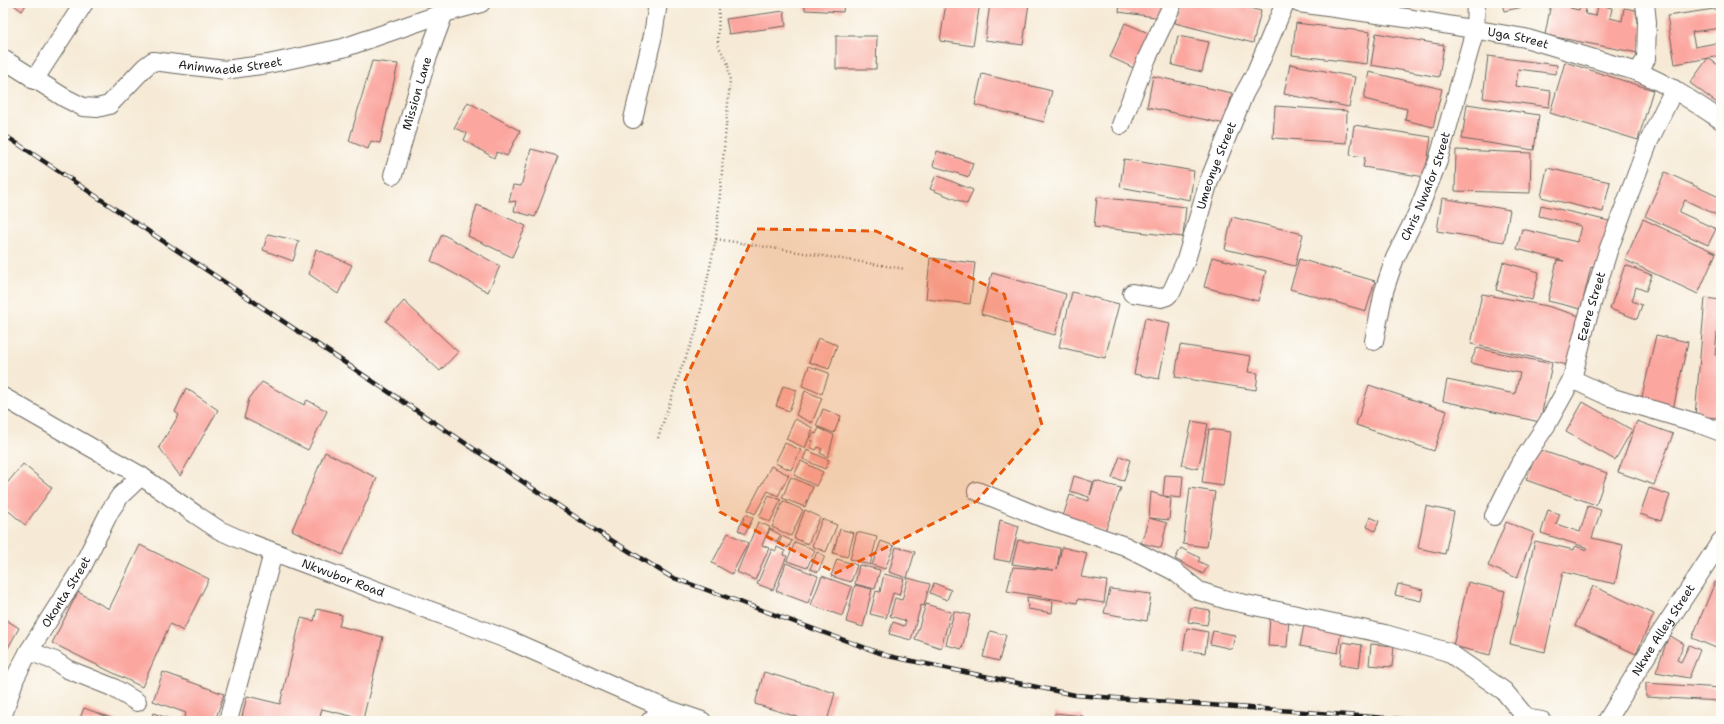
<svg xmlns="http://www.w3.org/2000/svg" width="1724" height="724" viewBox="0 0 1724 724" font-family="'Shantell Sans',sans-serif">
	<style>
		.building { fill: #fba7a0 }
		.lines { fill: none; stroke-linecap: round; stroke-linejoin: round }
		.minor-casing { stroke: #68645d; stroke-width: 20 }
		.path { stroke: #68645d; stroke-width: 2.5; stroke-dasharray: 1 3; stroke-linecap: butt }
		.minor { stroke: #fff; stroke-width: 18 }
		.rail-casing { stroke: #1c1c1c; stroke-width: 4.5 }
		.rail { stroke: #fdfcf7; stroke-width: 3; stroke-dasharray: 9; stroke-linecap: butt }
		.marked { fill: #e8590c; fill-opacity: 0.2; stroke: #e8590c; stroke-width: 3; stroke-dasharray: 8 5; stroke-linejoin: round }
		.labels { text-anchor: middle; stroke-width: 3; stroke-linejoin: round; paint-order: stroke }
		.street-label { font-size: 12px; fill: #1c1c1c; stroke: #fdfcf7 }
	</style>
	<rect width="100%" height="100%" fill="#fdfcf7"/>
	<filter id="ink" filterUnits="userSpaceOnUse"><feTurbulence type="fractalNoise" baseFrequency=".025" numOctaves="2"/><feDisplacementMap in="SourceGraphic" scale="8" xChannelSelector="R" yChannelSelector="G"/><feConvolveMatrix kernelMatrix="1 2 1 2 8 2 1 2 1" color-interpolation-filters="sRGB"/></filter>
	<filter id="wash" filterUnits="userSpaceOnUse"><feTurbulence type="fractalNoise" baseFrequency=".012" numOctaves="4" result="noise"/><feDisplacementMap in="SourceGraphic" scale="16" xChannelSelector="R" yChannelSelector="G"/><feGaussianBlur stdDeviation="0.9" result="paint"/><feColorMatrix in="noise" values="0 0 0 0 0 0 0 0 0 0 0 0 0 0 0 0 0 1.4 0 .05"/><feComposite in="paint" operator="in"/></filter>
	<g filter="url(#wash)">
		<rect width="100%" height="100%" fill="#f6ead6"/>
		<g id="blocks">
			<g class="building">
				<path d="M 11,3 L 27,3 L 22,11 Z"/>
				<path d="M 805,3 L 844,3 L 843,12 L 805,10 Z"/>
				<path d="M 946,3 L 980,3 L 973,46 L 940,41 Z"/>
				<path d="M 990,3 L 1029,3 L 1023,45 L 985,40 Z"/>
				<path d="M 1120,3 L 1164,3 L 1162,18 L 1119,12 Z"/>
				<path d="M 1180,3 L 1229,3 L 1261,11 L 1253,43 L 1175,23 Z"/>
				<path d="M 1502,3 L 1526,3 L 1523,7 L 1504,11 Z"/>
				<path d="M 1551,3 L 1571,3 L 1570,8 L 1579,10 L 1580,3 L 1587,3 L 1585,14 L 1596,16 L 1598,5 L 1612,8 L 1610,18 L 1622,21 L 1624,8 L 1636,10 L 1637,23 L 1643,27 L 1638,53 L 1545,35 Z"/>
				<path d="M 1721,8 L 1721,28 L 1692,32 L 1695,47 L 1721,42 L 1721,56 L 1675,64 L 1667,16 Z"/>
				<path d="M 784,11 L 786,26 L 729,34 L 726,19 Z"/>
				<path d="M 1125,23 L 1153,35 L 1138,70 L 1110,57 Z"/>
				<path d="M 1296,23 L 1370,32 L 1367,64 L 1292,55 Z"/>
				<path d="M 1376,33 L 1444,45 L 1439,77 L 1371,65 Z"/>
				<path d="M 836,36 L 877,36 L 876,69 L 836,69 Z"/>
				<path d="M 1178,36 L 1209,42 L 1202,72 L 1172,65 Z"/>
				<path d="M 1488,56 L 1557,65 L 1556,74 L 1518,69 L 1516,86 L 1551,91 L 1549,107 L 1483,98 Z"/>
				<path d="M 1708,58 L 1721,67 L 1721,106 L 1690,83 Z"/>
				<path d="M 372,61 L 398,64 L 380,143 L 371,141 L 368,149 L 349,141 Z"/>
				<path d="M 1565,62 L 1653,90 L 1638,140 L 1550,113 Z"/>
				<path d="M 1290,64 L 1355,77 L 1349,107 L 1284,94 Z"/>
				<path d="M 1369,72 L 1442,89 L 1433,127 L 1405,120 L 1407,109 L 1364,99 Z"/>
				<path d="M 982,74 L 1052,91 L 1044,122 L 975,105 Z"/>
				<path d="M 1153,76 L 1232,93 L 1225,124 L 1147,107 Z"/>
				<path d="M 468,102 L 520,131 L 507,156 L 497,152 L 494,158 L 464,140 L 467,133 L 454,128 Z"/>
				<path d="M 1467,104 L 1539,115 L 1534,150 L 1462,139 Z"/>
				<path d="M 1275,106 L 1347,111 L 1346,143 L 1273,138 Z"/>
				<path d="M 1354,125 L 1431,137 L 1425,177 L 1363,167 L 1365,157 L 1350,155 Z"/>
				<path d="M 531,149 L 558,156 L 535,217 L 514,211 L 516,201 L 509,202 L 513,185 L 521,186 Z"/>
				<path d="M 1456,150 L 1531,153 L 1530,193 L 1455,191 Z"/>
				<path d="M 937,151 L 973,163 L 969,177 L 933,166 Z"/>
				<path d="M 1124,159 L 1194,171 L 1190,200 L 1120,187 Z"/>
				<path d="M 1547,168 L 1610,182 L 1603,212 L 1541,197 Z"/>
				<path d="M 1665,172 L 1721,198 L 1721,217 L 1685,200 L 1679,212 L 1716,229 L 1708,245 L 1645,216 Z"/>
				<path d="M 936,175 L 973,190 L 967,204 L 930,189 Z"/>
				<path d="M 1097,197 L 1186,207 L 1183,237 L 1094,227 Z"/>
				<path d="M 1442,198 L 1510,210 L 1504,242 L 1437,231 Z"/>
				<path d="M 477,205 L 526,226 L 512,257 L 468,236 Z"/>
				<path d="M 1541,205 L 1609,221 L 1598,269 L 1591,267 L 1581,309 L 1548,301 L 1557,260 L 1564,261 L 1517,249 L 1522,229 L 1577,242 L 1581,226 L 1539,216 Z"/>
				<path d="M 1232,217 L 1303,234 L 1295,266 L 1225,249 Z"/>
				<path d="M 1643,219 L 1716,253 L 1698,294 L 1625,260 Z"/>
				<path d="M 268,234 L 299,241 L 293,261 L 263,250 Z"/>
				<path d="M 442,234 L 500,266 L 488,292 L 431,261 Z"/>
				<path d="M 316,249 L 352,265 L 338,294 L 309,274 Z"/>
				<path d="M 1212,257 L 1266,271 L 1258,301 L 1204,287 Z"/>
				<path d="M 930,258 L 975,263 L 970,304 L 926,299 Z"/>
				<path d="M 1299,259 L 1375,281 L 1366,311 L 1290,289 Z"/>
				<path d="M 1503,262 L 1539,272 L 1532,300 L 1496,290 Z"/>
				<path d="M 1625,265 L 1652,275 L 1646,291 L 1636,287 L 1632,301 L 1642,305 L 1637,319 L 1610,309 Z"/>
				<path d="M 992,273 L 1066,294 L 1055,335 L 981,314 Z"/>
				<path d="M 1072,292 L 1119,304 L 1105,358 L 1059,347 Z"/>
				<path d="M 1482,294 L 1547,306 L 1583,317 L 1572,366 L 1471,344 Z"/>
				<path d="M 1705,298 L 1721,300 L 1721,334 L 1717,333 L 1715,355 L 1721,356 L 1721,380 L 1718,418 L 1695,416 Z"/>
				<path d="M 404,301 L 458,352 L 440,371 L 386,321 Z"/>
				<path d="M 1145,318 L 1170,323 L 1159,379 L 1134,374 Z"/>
				<path d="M 1656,335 L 1688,342 L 1673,409 L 1641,401 Z"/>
				<path d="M 818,338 L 837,345 L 829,369 L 809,362 Z"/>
				<path d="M 1180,345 L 1251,356 L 1248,372 L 1258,373 L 1256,390 L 1175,377 Z"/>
				<path d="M 1477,348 L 1552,364 L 1540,422 L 1443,401 L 1447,380 L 1515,394 L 1520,373 L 1470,363 Z"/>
				<path d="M 809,366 L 829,373 L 822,394 L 802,386 Z"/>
				<path d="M 262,382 L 304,405 L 307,400 L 327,411 L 308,450 L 244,418 L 249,399 Z"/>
				<path d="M 1369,385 L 1447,411 L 1434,451 L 1356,425 Z"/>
				<path d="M 783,386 L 797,390 L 789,411 L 776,406 Z"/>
				<path d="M 186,388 L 218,410 L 180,476 L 159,447 L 179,415 L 175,412 Z"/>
				<path d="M 805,391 L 822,398 L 812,423 L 796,415 Z"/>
				<path d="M 1583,402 L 1632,430 L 1615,460 L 1566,432 Z"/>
				<path d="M 823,409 L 841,416 L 834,433 L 816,426 Z"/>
				<path d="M 795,419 L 813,428 L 805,448 L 786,439 Z"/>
				<path d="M 1192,421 L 1208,424 L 1198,469 L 1182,465 Z"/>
				<path d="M 1637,421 L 1673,434 L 1654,485 L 1618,472 Z"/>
				<path d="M 819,428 L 834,435 L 828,457 L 820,453 L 822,449 L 818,447 L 816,450 L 810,447 L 813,441 L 810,440 L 813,433 L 816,434 Z"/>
				<path d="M 1209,429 L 1230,432 L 1223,486 L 1202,483 Z"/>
				<path d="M 785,443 L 801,450 L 791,470 L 775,463 Z"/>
				<path d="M 1537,449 L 1607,473 L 1596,505 L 1526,480 Z"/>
				<path d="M 807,450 L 829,460 L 825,469 L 803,459 Z"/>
				<path d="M 325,452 L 377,478 L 343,555 L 292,530 Z"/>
				<path d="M 1120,456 L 1130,460 L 1124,481 L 1112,478 Z"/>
				<path d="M 801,461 L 823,472 L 816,486 L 794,475 Z"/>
				<path d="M 23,464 L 52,488 L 25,525 L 3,506 L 3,488 Z"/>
				<path d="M 771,466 L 789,475 L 778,496 L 768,491 L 755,514 L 748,510 Z"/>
				<path d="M 1165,475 L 1183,476 L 1181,498 L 1164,496 L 1171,499 L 1169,520 L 1149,518 L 1151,492 L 1163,496 Z"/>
				<path d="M 1074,476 L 1093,482 L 1090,495 L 1095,481 L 1121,488 L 1105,531 L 1063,516 L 1070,495 L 1089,501 L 1089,497 L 1070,491 Z"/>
				<path d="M 791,477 L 813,487 L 805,507 L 782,498 Z"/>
				<path d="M 1190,488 L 1215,492 L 1207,547 L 1183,544 Z"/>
				<path d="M 1649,488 L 1670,495 L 1661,521 L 1640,514 Z"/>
				<path d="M 769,495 L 781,500 L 770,522 L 759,517 Z"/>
				<path d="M 783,501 L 803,510 L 791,536 L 772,527 Z"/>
				<path d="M 1426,506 L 1454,512 L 1445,554 L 1418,548 Z"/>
				<path d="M 1588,506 L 1601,510 L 1592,538 L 1623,545 L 1615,584 L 1563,572 L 1545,652 L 1510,644 L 1535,541 L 1574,550 L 1575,546 L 1587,550 L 1588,548 L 1541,533 L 1548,510 L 1560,514 L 1556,524 L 1580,532 Z"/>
				<path d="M 805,510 L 820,517 L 808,544 L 794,538 Z"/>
				<path d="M 746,514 L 753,518 L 745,534 L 738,530 Z"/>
				<path d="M 1370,517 L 1379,521 L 1375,531 L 1367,527 Z"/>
				<path d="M 1149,518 L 1167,523 L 1161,548 L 1141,543 Z"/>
				<path d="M 822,519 L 837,525 L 826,552 L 812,546 Z"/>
				<path d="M 1000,520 L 1019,526 L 1010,562 L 994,559 Z"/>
				<path d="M 758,522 L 770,527 L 762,545 L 769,548 L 755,580 L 737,572 Z"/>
				<path d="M 1506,522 L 1534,533 L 1517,578 L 1488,566 Z"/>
				<path d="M 770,529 L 781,535 L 777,542 L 767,536 Z"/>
				<path d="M 840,529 L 854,533 L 847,557 L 833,553 Z"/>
				<path d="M 857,532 L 877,537 L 870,565 L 850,559 Z"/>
				<path d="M 728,533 L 748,543 L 732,574 L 712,563 Z"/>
				<path d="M 782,536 L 792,541 L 788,548 L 779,543 Z"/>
				<path d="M 1018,540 L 1060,548 L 1057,569 L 1062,547 L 1087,553 L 1081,577 L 1107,581 L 1104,603 L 1078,599 L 1077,603 L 1007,591 L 1013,567 L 1054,570 L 1012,564 Z"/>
				<path d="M 881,541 L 894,546 L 885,569 L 872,565 Z"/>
				<path d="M 795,542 L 815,550 L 807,568 L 787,561 Z"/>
				<path d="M 140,545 L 209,579 L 183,631 L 170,624 L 142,687 L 52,643 L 78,592 L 109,609 Z"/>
				<path d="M 777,547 L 785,551 L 784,555 L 787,556 L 773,590 L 757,584 L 772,549 L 776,551 Z"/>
				<path d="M 896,547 L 915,552 L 907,578 L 889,572 Z"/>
				<path d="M 1181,548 L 1200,558 L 1198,561 L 1208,566 L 1203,574 L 1175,559 Z"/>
				<path d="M 817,552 L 825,556 L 818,572 L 810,569 Z"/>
				<path d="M 837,559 L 857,565 L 851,582 L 831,576 Z"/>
				<path d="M 786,563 L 818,576 L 808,603 L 776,591 Z"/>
				<path d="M 859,565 L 880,570 L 875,589 L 855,584 Z"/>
				<path d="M 884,574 L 904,579 L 899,595 L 893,593 L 886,618 L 870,614 L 876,591 L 880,592 Z"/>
				<path d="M 822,576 L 852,587 L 842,616 L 811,605 Z"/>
				<path d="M 908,578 L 930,584 L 924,606 L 921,605 L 911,640 L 889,634 L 893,622 L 904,626 L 906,621 L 890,616 L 895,598 L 902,600 Z"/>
				<path d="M 1468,582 L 1505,591 L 1490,655 L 1453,646 Z"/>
				<path d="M 1715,582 L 1721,584 L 1721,650 L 1692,638 Z"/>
				<path d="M 934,583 L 951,590 L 947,600 L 930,593 Z"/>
				<path d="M 1398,584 L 1423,590 L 1421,601 L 1395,595 Z"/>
				<path d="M 855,585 L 872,589 L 863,627 L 846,622 Z"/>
				<path d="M 1593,586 L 1654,614 L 1636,654 L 1575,626 Z"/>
				<path d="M 1110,589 L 1151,594 L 1147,621 L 1104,613 Z"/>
				<path d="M 1027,597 L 1053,601 L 1052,613 L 1028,609 Z"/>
				<path d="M 926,604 L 951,612 L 941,648 L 915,639 Z"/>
				<path d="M 1191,607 L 1210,610 L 1207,625 L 1188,622 Z"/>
				<path d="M 317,609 L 342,615 L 339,626 L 383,637 L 363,719 L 322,709 L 319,721 L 241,721 L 247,696 L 280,704 L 301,618 L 314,621 Z"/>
				<path d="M 954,611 L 970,615 L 962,649 L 946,645 Z"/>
				<path d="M 1270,617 L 1289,618 L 1287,647 L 1268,646 Z"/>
				<path d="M 3,618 L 19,628 L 3,657 Z"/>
				<path d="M 1304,625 L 1341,631 L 1338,653 L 1300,646 Z"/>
				<path d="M 1187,628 L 1208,632 L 1205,653 L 1183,650 Z"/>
				<path d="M 990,631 L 1006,635 L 999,661 L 983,657 Z"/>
				<path d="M 1213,631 L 1235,635 L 1232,649 L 1210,644 Z"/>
				<path d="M 1669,635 L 1684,644 L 1677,660 L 1681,662 L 1689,645 L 1700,650 L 1689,678 L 1656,672 Z"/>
				<path d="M 1343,642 L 1362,645 L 1359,668 L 1340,665 Z"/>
				<path d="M 1371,644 L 1394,646 L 1392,667 L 1369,665 Z"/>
				<path d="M 163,672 L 224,694 L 215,721 L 183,721 L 186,713 L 153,701 Z"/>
				<path d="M 764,672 L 835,693 L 827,721 L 810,721 L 755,704 Z"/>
				<path d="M 1646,683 L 1721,688 L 1721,701 L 1646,697 Z"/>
				<path d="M 84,708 L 119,721 L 79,721 Z"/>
				<path d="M 153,713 L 176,721 L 150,721 Z"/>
				<path d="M 1055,713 L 1083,716 L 1082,721 L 1054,721 Z"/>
			</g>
		</g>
	</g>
	<g filter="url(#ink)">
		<use href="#blocks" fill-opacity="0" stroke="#68645d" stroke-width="1"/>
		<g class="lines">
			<defs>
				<g id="minor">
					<path id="s1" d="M 1299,3 L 1413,19 L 1525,38 L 1638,72 C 1668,84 1694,102 1721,120"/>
					<path id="s2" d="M 3,59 L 65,98 L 83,107 L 97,108 L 109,105 L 145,67 L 153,61 L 225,70 L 268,64 L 343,48 L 444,13 L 481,3"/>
					<path d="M 1638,72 L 1646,59 L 1647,22 L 1645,3"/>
					<path d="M 34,80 L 84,3"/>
					<path d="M 633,119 L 653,35 L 658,3"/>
					<path d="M 1121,125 L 1147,58 L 1173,3"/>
					<path id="s3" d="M 393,175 L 427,59 L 444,13"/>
					<path id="s4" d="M 1132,293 L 1161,298 L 1167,296 L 1172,291 L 1186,260 L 1209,181 L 1234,119 L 1244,94 L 1255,74 L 1285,3"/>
					<path id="s5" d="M 1374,341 L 1384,291 L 1395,258 L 1416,216 L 1438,161 L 1475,30 L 1476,3"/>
					<path d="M 1572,379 L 1610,397 L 1697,423 L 1721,432"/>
					<path id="s6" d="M 3,397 L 141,476 L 195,514 L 219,530 L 239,539 L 509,640 L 664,708 L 702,721"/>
					<path d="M 977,491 L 1043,518 L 1125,546 L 1174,571 L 1199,591 L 1227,600 L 1385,634 L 1448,652 L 1504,691 L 1524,715 L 1530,719 L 1542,721"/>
					<path id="s7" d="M 1494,516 L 1519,466 L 1547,424 L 1572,379 L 1586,323 L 1608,251 L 1649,141 L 1674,89"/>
					<path d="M 29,651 L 55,661 L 67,669 L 112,687 L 137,702"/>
					<path id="s8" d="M 3,715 L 15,678 L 29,651 L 81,569 L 110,511 L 120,496 L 141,476"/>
					<path d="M 228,721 L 273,553"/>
					<path d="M 650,721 L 664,708"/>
					<path id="s9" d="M 1607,721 L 1656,640 L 1721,541"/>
				</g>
			</defs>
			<use href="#minor" class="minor-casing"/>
			<g class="path">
				<path d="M 716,239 L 905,269"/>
				<path d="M 658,438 L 681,369 L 696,332 L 716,239 L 730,81 L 728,64 L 718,45 L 719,3"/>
			</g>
			<use href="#minor" class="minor"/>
			<defs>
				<path id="rail" d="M 3,134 L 598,532 L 671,577 L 888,656 L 1075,695 L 1427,721"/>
			</defs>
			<use href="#rail" class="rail-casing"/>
			<use href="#rail" class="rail"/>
		</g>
	</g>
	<path class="marked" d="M 757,229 L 876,231 L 1004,294 L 1042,425 L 977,501 L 836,573 L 720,512 L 685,380 Z"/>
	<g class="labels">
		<g class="street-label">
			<text dy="4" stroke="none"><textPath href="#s1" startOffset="222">Uga Street</textPath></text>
			<text dy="4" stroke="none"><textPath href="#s2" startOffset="260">Aninwaede Street</textPath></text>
			<text dy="4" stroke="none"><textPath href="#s3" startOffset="85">Mission Lane</textPath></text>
			<text dy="4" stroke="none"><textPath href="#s4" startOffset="176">Umeonye Street</textPath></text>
			<text dy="4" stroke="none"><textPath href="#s5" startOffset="164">Chris Nwafor Street</textPath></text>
			<text dy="4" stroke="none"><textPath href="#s7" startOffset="233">Ezere Street</textPath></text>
			<text dy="4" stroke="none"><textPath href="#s6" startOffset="387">Nkwubor Road</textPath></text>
			<text dy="4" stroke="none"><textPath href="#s8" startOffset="139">Okonta Street</textPath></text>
			<text dy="4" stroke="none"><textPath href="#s9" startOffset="107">Nkwe Alley Street</textPath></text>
		</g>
	</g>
	<rect width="1724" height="724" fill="none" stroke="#fdfcf7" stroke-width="16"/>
</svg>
